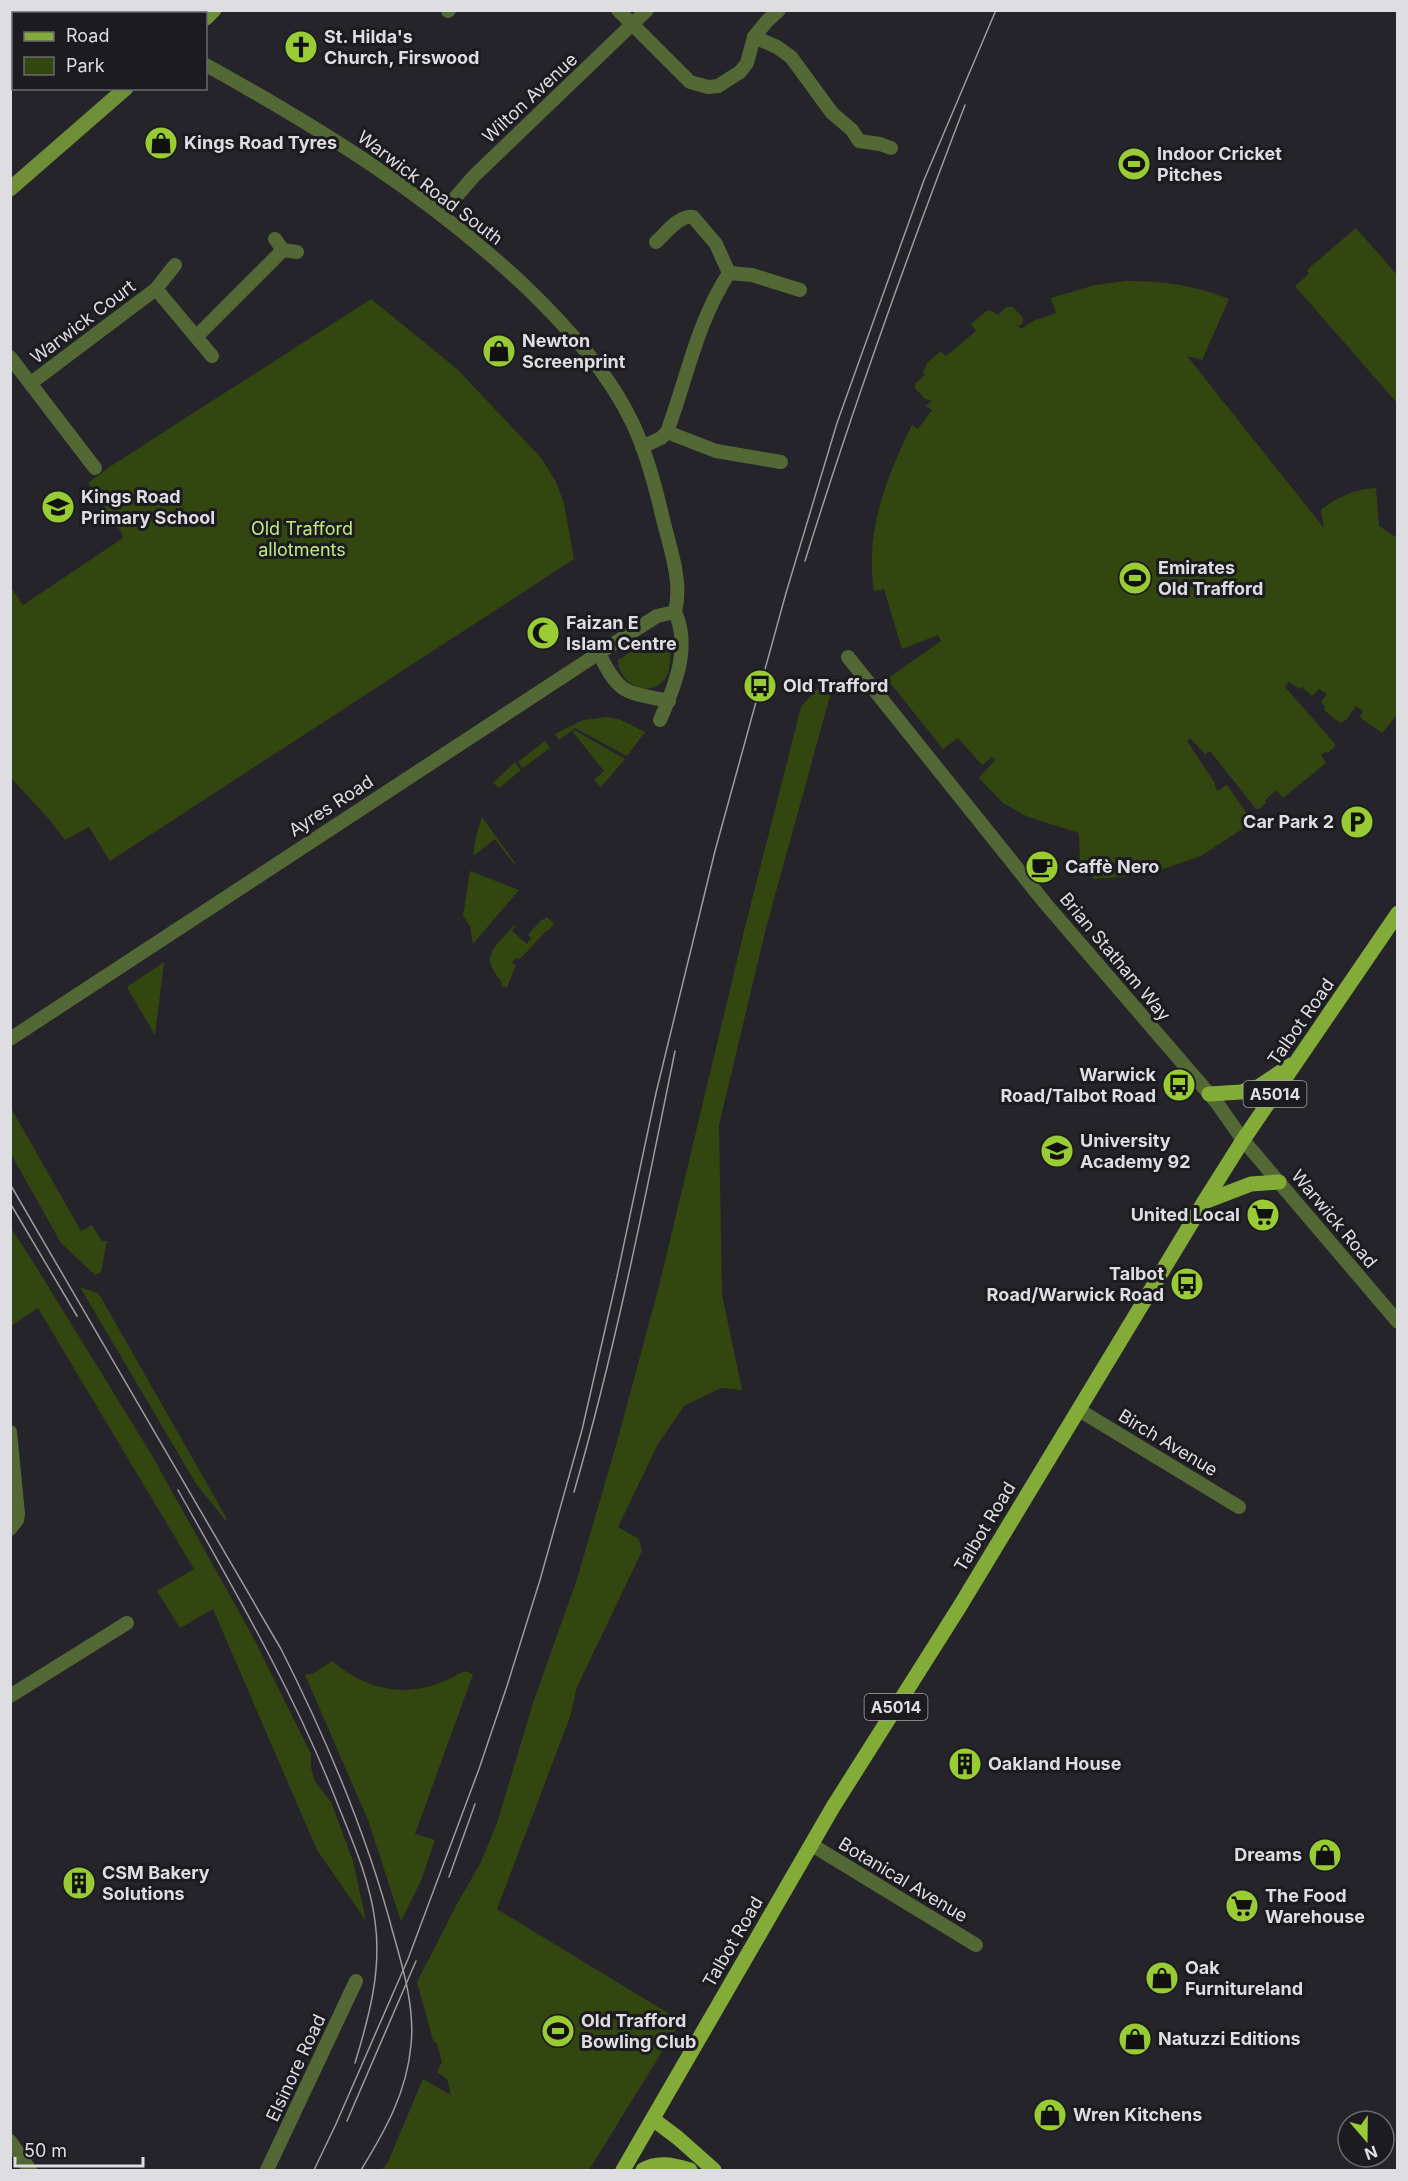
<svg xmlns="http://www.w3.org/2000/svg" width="1408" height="2181" viewBox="0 0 1408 2181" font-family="Inter,sans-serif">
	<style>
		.green { fill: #344610 }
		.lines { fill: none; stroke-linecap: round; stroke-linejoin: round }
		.street { stroke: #546835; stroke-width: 14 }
		.secondary { stroke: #6f8e38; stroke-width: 15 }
		.primary { stroke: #83ab38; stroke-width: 15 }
		.tram { stroke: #9b9ba0; stroke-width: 1.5 }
		.labels { text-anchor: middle; stroke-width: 6; stroke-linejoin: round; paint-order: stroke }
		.shield { fill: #1b1b20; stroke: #a4a4a8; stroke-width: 1.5 }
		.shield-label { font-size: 16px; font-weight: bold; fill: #dedee2 }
		.poi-label { font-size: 18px; font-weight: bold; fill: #dedee2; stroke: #1b1b20; text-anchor: start }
		.street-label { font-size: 18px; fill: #dedee2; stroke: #1b1b20 }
		.park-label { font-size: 18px; fill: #c1eb7e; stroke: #1b1b20 }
	</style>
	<rect width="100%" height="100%" fill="#25242a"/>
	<g class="green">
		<path d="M 1356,228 L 1397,275 L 1397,403 L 1295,286 L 1309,274 L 1307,270 Z"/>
		<path d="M 1126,281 C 1163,281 1195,285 1229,299 L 1202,360 L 1187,356 L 1324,528 L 1321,510 C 1338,497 1354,489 1376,488 L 1379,526 L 1397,538 L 1398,701 L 1395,705 L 1397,706 L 1397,715 L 1382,733 L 1362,719 L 1360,717 L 1363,711 L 1356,706 L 1346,720 L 1340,723 L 1324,710 L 1325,706 L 1321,702 L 1327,694 L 1319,689 L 1312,696 L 1302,687 L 1300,689 L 1289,682 L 1285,687 L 1335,744 L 1335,746 L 1328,753 L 1325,752 L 1321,755 L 1326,763 L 1283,798 L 1276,790 L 1265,800 L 1266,803 L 1259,809 L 1256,809 L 1210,751 L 1205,754 L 1190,738 L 1187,741 L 1214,782 L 1217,791 L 1227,785 L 1253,822 L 1201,856 L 1145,875 L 1093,879 L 1092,862 L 1080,863 L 1079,833 L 1028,817 L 1003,803 L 979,778 L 995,760 L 992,757 L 982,765 L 958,738 L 943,749 L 887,679 L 941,641 L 938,635 L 902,649 L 884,589 L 874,591 C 865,531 886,478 912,425 L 918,429 L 932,410 L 926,406 L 932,400 L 925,399 L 915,388 L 915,384 L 925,375 L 923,372 L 927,363 L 941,351 L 946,356 L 976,331 L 971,324 L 985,312 L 990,310 L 998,315 L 1006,307 L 1013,307 L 1023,318 L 1022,324 L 1018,326 L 1021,329 L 1033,321 L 1056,313 L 1051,298 L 1095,285 Z"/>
		<path d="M 371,299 L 457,369 L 542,459 L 556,482 L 564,503 L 574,559 L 110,861 L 89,827 L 65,840 L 48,818 L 11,778 L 11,591 L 12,589 L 23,605 L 123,538 L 121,532 L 88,483 L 111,466 Z"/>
		<path d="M 660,636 L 663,639 L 665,646 L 671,647 C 670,657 671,672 664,680 C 648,699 618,683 618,660 L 652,638 Z"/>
		<path d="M 833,685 L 766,928 L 719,1125 L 722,1295 L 742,1390 L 721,1388 L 684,1406 L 658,1444 L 618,1527 L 639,1539 L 642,1551 L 577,1687 L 570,1717 L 497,1909 L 681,2021 L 589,2170 L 381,2170 L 387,2164 L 423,2079 L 451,2095 L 447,2079 L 437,2072 L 442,2062 L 437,2044 L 433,2040 L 417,1982 L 457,1904 L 480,1864 L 497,1823 L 533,1703 L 577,1579 L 619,1435 L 660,1282 L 744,931 L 801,707 L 816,690 Z"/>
		<path d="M 607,717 L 621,720 L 645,732 L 627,756 L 575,728 L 559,740 L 555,734 L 583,720 Z"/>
		<path d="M 574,730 L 625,759 L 601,787 L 594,780 L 604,771 L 573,732 Z"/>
		<path d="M 545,741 L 550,748 L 523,768 L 518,762 Z"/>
		<path d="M 515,762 L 521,770 L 499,788 L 493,783 Z"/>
		<path d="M 482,817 L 515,863 L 514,864 L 495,839 L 473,856 L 476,836 Z"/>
		<path d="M 470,871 L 519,890 L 473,944 L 470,926 L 463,916 Z"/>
		<path d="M 546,917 L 554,923 L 550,929 L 546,931 L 520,959 L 516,958 L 512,963 L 516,965 L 507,987 L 501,986 L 502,982 C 479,956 493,950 512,927 L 516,925 L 512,931 L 527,944 L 531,938 L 528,935 L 542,919 L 544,920 Z"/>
		<path d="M 164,962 L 155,1035 L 127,987 Z"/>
		<path d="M 11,1108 L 81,1231 L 92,1225 L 102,1241 L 107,1241 L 101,1272 L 95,1275 L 61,1243 L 11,1154 Z"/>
		<path d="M 11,1228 L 38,1270 L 150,1452 L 253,1637 L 311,1754 L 311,1768 L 315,1782 L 331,1802 L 353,1861 L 366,1921 L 317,1850 L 213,1609 L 180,1628 L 157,1591 L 194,1569 L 38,1308 L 11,1326 Z"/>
		<path d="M 80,1287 L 99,1294 L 227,1519 L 225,1520 L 195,1482 Z"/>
		<path d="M 332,1661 C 373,1696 418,1699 464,1671 L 473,1674 L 415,1834 L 435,1840 L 421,1881 L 401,1921 L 368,1820 L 305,1675 L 314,1673 Z"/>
	</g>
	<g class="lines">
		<g class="street">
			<path d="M 119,10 L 124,14"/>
			<path d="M 618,10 L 690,82 L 708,87 L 718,86 L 740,72 L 747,63 L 754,37 L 767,21 L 779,10"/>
			<path d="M 448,11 L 449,10"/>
			<path d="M 754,37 L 777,47 L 791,57 L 832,113 L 852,130 L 859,141 L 880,144 L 891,148"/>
			<path d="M 206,65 C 323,130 430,196 528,289 C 568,328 609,373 633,424 C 646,452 655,485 662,515 C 669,546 683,580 675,612"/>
			<path d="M 441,214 L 474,176 L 647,10"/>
			<path d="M 275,239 L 283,250 L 297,252"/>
			<path d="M 729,273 L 752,275 L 800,290"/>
			<path d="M 156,289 L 212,356"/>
			<path d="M 197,336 L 283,250"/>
			<path d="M 10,357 L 95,468"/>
			<path d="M 31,383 L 156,289 L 175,265"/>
			<path d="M 667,432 L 716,451 L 781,462"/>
			<path d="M 642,447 L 661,438 L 667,432 C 687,378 697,322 729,273 L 716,244 L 693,217 C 679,215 666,233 656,242"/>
			<path d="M 599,653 C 619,695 625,692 669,701"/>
			<path d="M 848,657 L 1045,903 L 1217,1103 L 1243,1140 L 1398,1322"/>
			<path d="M 660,720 C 675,686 691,647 675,612"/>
			<path d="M 10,1039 L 599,653 L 657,616 L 675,612"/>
			<path d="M 1079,1410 L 1239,1507"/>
			<path d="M 10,1432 L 18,1514 L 17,1520 L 10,1529"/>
			<path d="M 10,1696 L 127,1623"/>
			<path d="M 812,1845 L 976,1945"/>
			<path d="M 10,2141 L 30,2170"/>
			<path d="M 267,2170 L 356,1981"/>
		</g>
		<g class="secondary">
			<path d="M 206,18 L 214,10"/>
			<path d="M 10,189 L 126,88"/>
		</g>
		<g class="primary">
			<path d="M 1209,1094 L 1241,1092 L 1258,1087 L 1291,1065"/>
			<path d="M 1204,1202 L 1251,1184 L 1279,1182"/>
			<path d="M 654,2120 L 678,2138 L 714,2170"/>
			<path d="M 623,2170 L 833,1807 L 960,1606 L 1204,1202 L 1243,1140 L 1398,913"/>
			<path d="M 643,2170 C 658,2161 673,2165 690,2170"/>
		</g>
		<g class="tram">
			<path d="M 805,561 C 853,407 907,256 965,105"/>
			<path d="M 10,1184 L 281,1649 C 327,1740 367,1834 393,1933 C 403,1968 415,2008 411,2045 C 407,2092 385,2131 361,2170"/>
			<path d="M 10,1203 L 77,1316"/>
			<path d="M 178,1490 C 236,1593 295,1694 338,1805 C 353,1842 370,1881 375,1921 C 382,1970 369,2017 355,2063"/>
			<path d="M 574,1492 C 616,1347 645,1199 675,1051"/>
			<path d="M 449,1877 L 475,1804"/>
			<path d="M 347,2121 L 416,1961"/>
			<path d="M 314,2170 L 336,2124 L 408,1959 L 479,1769 L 507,1686 L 540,1580 L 582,1430 L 615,1286 L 656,1093 L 715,851 L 786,593 L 837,423 L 924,180 L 996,10"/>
		</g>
	</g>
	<defs>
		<symbol id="church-disc" viewBox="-11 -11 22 22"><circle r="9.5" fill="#99cb35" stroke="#1b1b20"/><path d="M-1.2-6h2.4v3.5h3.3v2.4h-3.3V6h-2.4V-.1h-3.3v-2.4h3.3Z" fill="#111"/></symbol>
		<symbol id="shop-disc" viewBox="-11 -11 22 22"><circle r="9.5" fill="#99cb35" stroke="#1b1b20"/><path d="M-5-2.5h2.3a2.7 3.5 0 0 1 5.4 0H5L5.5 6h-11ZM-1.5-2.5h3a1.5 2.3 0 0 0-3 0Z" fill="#111"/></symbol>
		<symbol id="stadium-disc" viewBox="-11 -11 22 22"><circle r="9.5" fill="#99cb35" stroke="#1b1b20"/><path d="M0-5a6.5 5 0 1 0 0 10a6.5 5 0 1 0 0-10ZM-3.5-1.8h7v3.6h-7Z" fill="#111"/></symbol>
		<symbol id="school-disc" viewBox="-11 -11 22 22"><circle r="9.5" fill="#99cb35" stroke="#1b1b20"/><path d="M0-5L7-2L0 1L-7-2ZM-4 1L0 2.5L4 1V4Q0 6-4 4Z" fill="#111"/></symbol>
		<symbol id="mosque-disc" viewBox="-11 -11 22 22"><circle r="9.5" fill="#99cb35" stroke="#1b1b20"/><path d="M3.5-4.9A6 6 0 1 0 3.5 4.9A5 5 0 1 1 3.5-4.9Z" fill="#111"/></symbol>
		<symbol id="bus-disc" viewBox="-11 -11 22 22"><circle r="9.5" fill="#99cb35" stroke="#1b1b20"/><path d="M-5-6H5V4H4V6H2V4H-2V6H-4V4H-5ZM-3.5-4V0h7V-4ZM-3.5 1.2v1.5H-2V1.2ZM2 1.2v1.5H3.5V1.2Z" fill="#111"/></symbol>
		<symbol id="parking-disc" viewBox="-11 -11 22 22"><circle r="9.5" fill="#99cb35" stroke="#1b1b20"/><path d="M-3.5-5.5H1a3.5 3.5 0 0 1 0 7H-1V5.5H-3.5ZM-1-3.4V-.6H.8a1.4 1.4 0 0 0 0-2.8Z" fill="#111"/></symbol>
		<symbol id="cafe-disc" viewBox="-11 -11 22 22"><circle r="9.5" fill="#99cb35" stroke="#1b1b20"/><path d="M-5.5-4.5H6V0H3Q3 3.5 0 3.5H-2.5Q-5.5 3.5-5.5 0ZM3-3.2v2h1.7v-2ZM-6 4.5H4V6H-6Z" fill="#111"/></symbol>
		<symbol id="university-disc" viewBox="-11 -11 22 22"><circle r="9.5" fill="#99cb35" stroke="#1b1b20"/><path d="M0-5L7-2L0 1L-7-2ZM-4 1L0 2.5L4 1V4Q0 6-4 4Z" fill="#111"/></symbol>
		<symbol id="supermarket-disc" viewBox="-11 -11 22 22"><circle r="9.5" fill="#99cb35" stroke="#1b1b20"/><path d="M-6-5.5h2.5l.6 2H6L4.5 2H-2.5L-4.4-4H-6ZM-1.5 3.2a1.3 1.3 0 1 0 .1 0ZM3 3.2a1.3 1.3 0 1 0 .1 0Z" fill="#111"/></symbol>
		<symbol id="building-disc" viewBox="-11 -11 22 22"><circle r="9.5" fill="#99cb35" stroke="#1b1b20"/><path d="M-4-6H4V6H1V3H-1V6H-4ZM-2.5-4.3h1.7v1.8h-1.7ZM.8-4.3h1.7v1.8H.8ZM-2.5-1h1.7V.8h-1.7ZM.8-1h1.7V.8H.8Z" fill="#111"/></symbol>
	</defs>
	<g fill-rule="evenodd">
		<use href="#church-disc" x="282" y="28" width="38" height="38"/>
		<use href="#shop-disc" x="142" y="124" width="38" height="38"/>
		<use href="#stadium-disc" x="1115" y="145" width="38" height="38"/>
		<use href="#shop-disc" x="480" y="332" width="38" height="38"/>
		<use href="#school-disc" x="39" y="488" width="38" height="38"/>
		<use href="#stadium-disc" x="1116" y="559" width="38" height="38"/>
		<use href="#mosque-disc" x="524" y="614" width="38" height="38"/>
		<use href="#bus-disc" x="741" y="667" width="38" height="38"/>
		<use href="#parking-disc" x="1338" y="803" width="38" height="38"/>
		<use href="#cafe-disc" x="1023" y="848" width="38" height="38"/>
		<use href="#bus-disc" x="1160" y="1066" width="38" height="38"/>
		<use href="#university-disc" x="1038" y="1132" width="38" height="38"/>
		<use href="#supermarket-disc" x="1244" y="1196" width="38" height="38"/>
		<use href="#bus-disc" x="1168" y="1265" width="38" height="38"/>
		<use href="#building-disc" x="946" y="1745" width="38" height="38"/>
		<use href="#shop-disc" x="1306" y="1836" width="38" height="38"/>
		<use href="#building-disc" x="60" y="1864" width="38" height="38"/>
		<use href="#supermarket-disc" x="1223" y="1887" width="38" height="38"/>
		<use href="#shop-disc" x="1143" y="1959" width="38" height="38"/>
		<use href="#stadium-disc" x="539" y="2012" width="38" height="38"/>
		<use href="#shop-disc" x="1116" y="2020" width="38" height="38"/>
		<use href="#shop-disc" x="1031" y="2096" width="38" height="38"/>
	</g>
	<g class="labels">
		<g class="shield">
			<rect x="1243.5" y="1081" width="63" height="26" rx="4.5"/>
			<rect x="864.5" y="1694" width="63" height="26" rx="4.5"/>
		</g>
		<g class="shield-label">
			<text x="1275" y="1100">A5014</text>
			<text x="896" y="1713">A5014</text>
		</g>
		<g class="poi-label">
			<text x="324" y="43">St. Hilda's<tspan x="324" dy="21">Church, Firswood</tspan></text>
			<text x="184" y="149">Kings Road Tyres</text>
			<text x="1157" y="160">Indoor Cricket<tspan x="1157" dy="21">Pitches</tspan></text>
			<text x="522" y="347">Newton<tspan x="522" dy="21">Screenprint</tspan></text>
			<text x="81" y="503">Kings Road<tspan x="81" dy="21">Primary School</tspan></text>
			<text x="1158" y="574">Emirates<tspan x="1158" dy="21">Old Trafford</tspan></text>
			<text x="566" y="629">Faizan E<tspan x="566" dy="21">Islam Centre</tspan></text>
			<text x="783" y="692">Old Trafford</text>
			<text x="1334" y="828" text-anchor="end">Car Park 2</text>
			<text x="1065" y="873">Caffè Nero</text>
			<text x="1156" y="1081" text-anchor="end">Warwick<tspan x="1156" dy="21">Road/Talbot Road</tspan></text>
			<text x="1080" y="1147">University<tspan x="1080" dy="21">Academy 92</tspan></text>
			<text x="1240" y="1221" text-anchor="end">United Local</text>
			<text x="1164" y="1280" text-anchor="end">Talbot<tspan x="1164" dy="21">Road/Warwick Road</tspan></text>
			<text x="988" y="1770">Oakland House</text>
			<text x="1302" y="1861" text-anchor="end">Dreams</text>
			<text x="102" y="1879">CSM Bakery<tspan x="102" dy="21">Solutions</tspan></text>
			<text x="1265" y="1902">The Food<tspan x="1265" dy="21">Warehouse</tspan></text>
			<text x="1185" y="1974">Oak<tspan x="1185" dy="21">Furnitureland</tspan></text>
			<text x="581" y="2027">Old Trafford<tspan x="581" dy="21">Bowling Club</tspan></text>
			<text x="1158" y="2045">Natuzzi Editions</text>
			<text x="1073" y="2121">Wren Kitchens</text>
		</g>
		<g class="street-label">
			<text transform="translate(530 98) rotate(-43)" y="6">Wilton Avenue</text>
			<text transform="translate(430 188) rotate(37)" y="6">Warwick Road South</text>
			<text transform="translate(83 322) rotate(-37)" y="6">Warwick Court</text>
			<text transform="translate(331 806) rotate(-33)" y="6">Ayres Road</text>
			<text transform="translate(1115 957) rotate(50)" y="6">Brian Statham Way</text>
			<text transform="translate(1301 1022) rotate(-55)" y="6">Talbot Road</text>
			<text transform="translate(1334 1219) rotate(50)" y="6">Warwick Road</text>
			<text transform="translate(1168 1443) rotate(31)" y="6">Birch Avenue</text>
			<text transform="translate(985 1527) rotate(-59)" y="6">Talbot Road</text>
			<text transform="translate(903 1880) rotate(31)" y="6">Botanical Avenue</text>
			<text transform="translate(733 1942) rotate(-60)" y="6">Talbot Road</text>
			<text transform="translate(296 2068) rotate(-65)" y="6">Elsinore Road</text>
		</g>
		<g class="park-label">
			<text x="302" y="535">Old Trafford<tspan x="302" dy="21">allotments</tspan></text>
		</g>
	</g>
	<rect width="1408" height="2181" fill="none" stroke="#dedee2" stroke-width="24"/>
	<rect x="12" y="12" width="195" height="78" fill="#1b1b20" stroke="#69696e" stroke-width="1.5"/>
	<rect x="24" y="32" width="30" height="9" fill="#83ab38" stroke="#69696e" stroke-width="1.5"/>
	<text x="66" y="42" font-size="18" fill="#dedee2">Road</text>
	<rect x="24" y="57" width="30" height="18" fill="#344610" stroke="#69696e" stroke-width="1.5"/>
	<text x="66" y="72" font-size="18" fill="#dedee2">Park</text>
	<g transform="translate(1366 2139) rotate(160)"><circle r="28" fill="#1b1b20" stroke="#69696e" stroke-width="1.5"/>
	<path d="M0-4.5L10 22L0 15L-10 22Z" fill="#99cb35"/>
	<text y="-9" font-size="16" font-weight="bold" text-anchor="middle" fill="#dedee2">N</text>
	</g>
	<path d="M15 2157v9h128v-9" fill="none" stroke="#dedee2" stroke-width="3"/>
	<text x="24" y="2157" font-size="18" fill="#dedee2" stroke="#1b1b20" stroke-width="4.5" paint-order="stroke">50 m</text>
</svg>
